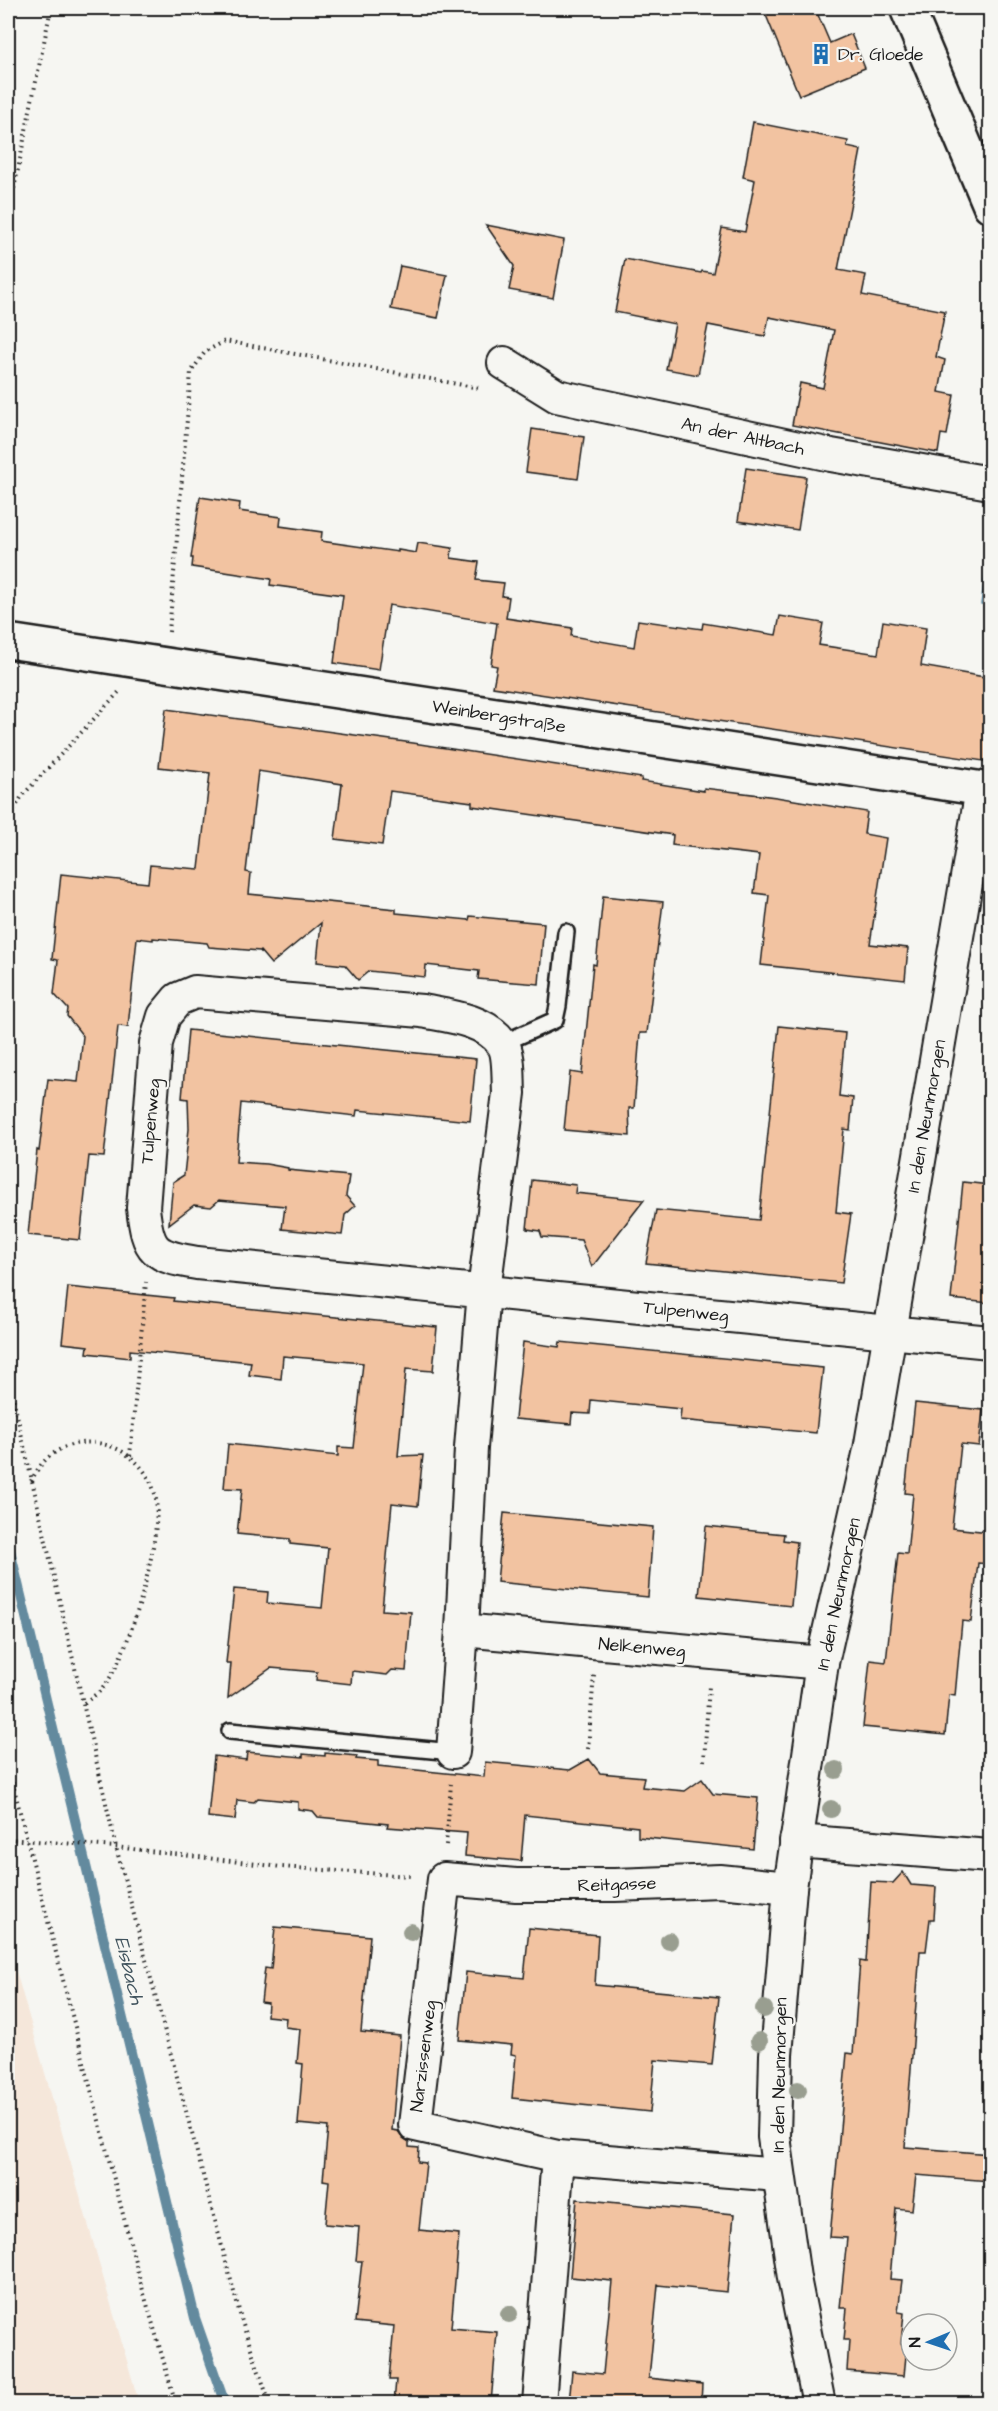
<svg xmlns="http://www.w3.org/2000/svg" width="998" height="2411" viewBox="0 0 998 2411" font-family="'Architects Daughter',sans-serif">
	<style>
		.built { fill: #f5e7da }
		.water { fill: #93d3f5; stroke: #638a9e; stroke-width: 1.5 }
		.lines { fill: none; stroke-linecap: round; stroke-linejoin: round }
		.stream { stroke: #638a9e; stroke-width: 10 }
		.building { fill: #f2c3a1; stroke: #1c1c1c; stroke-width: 1.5 }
		.lane-casing { stroke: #1c1c1c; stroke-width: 20 }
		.street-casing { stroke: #1c1c1c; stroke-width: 36 }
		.secondary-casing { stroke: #1c1c1c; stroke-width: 38 }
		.path { stroke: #1c1c1c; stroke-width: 4; stroke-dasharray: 1.5 4.5; stroke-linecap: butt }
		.lane { stroke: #f6f6f2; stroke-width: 15 }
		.street { stroke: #f6f6f2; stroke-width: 32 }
		.secondary { stroke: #f6f6f2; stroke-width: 33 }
		.tree { fill: #999e90 }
		.labels { text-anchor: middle; stroke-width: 4.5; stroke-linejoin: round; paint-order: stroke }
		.poi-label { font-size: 18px; fill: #1c1c1c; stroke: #f6f6f2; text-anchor: start }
		.street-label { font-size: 18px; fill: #1c1c1c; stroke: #f6f6f2 }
		.water-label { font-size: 20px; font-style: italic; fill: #40535d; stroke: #f6f6f2 }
	</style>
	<rect width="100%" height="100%" fill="#f6f6f2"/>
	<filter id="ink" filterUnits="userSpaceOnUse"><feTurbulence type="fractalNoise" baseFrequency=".0167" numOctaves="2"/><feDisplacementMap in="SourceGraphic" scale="12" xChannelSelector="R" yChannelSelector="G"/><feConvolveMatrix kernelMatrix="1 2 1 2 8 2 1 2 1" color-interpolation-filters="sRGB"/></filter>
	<g filter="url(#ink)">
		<path class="built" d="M 8,1943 L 139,2403 L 8,2403 Z"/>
		<path class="water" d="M 987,562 L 990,562 L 990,613 L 987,613 L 987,605 L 981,604 Z"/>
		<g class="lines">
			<g class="stream">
				<path d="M 8,24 L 11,8"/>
				<path d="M 8,1542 L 195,2318 L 225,2404"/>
			</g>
		</g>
		<g class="building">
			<path d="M 763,8 L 815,8 L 830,43 L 851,34 L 865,68 L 799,95 Z"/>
			<path d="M 753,122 L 848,141 L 847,147 L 861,150 L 838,270 L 866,275 L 862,295 L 945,311 L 936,357 L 945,360 L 939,392 L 954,395 L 947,435 L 941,434 L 938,453 L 792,425 L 800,383 L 823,388 L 834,330 L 769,317 L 765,336 L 708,325 L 698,375 L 666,369 L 675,324 L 615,312 L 625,259 L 701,273 L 702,271 L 713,273 L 722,228 L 745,232 L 755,180 L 743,177 Z"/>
			<path d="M 486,225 L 564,240 L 553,298 L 509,290 L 514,266 Z"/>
			<path d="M 400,266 L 447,275 L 438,318 L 391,309 Z"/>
			<path d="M 532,429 L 584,437 L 578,479 L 526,472 Z"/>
			<path d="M 746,468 L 806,477 L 798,530 L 738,521 Z"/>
			<path d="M 200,497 L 240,503 L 239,511 L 281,517 L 280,526 L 322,532 L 321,541 L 398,552 L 398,550 L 416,553 L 418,543 L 452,548 L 451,558 L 479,562 L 476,580 L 504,583 L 502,596 L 509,597 L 506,618 L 572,628 L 571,636 L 634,647 L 638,620 L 702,629 L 703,623 L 776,635 L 780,616 L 823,623 L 819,645 L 878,654 L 883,621 L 926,628 L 921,666 L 990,678 L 990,762 L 493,687 L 497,666 L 491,665 L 497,623 L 389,605 L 379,670 L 334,663 L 343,595 L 270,585 L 271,579 L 192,567 L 193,558 L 191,558 Z"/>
			<path d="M 166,709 L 413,743 L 642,778 L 641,781 L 704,791 L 704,788 L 776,797 L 867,812 L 864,834 L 886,838 L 870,944 L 908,948 L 905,980 L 761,965 L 769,895 L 754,893 L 759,855 L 672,845 L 673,835 L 472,806 L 472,802 L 390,791 L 382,845 L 335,839 L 342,784 L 258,771 L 246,872 L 251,873 L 249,894 L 396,909 L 396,913 L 469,920 L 470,916 L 544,923 L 539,984 L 478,979 L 479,971 L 426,965 L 425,977 L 369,971 L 358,980 L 345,965 L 317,962 L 321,923 L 271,964 L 260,951 L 209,947 L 207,943 L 153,938 L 153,940 L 137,938 L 128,1027 L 118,1026 L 104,1157 L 89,1156 L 80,1240 L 28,1235 L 37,1150 L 39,1151 L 48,1079 L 78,1082 L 83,1036 L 67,1016 L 68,1009 L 54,994 L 58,960 L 52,959 L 61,874 L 148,883 L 150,865 L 199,869 L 210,773 L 159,767 Z"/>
			<path d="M 603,896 L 663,902 L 647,1033 L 640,1033 L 634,1108 L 629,1108 L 630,1136 L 564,1130 L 570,1072 L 582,1074 L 593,964 L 596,965 Z"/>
			<path d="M 779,1026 L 845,1033 L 839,1096 L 853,1098 L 850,1130 L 844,1129 L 836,1212 L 851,1214 L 841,1283 L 646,1263 L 656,1210 L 759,1220 Z"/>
			<path d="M 188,1030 L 476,1059 L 470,1121 L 357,1110 L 356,1116 L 241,1103 L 236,1162 L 266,1164 L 288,1168 L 288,1170 L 349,1176 L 346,1196 L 355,1206 L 345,1215 L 342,1235 L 282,1229 L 285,1206 L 219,1200 L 211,1207 L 194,1205 L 169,1224 L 173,1182 L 184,1175 L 189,1129 L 188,1099 L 182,1098 Z"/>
			<path d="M 532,1180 L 576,1185 L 575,1193 L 644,1200 L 592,1267 L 581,1240 L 542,1237 L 540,1231 L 527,1229 Z"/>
			<path d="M 963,1182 L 990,1185 L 990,1303 L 951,1299 Z"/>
			<path d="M 68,1287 L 174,1298 L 173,1301 L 437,1327 L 433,1371 L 406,1369 L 398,1456 L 423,1455 L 421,1473 L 418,1506 L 392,1503 L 382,1610 L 411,1612 L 406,1671 L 392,1670 L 387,1675 L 352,1671 L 351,1684 L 316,1680 L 317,1672 L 271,1668 L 228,1698 L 231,1663 L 226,1663 L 234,1589 L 268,1592 L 267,1603 L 322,1608 L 328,1548 L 290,1544 L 290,1539 L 237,1534 L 242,1489 L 224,1488 L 228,1444 L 338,1456 L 338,1447 L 354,1448 L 363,1363 L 283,1356 L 281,1379 L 249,1375 L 251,1362 L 130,1350 L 130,1358 L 87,1353 L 88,1346 L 62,1343 Z"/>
			<path d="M 523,1342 L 559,1347 L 560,1342 L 823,1368 L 816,1433 L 680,1420 L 681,1409 L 591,1400 L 590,1414 L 572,1413 L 571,1424 L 515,1419 Z"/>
			<path d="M 915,1403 L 983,1410 L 979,1446 L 961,1444 L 952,1528 L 990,1532 L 990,1564 L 978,1563 L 971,1622 L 962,1621 L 955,1696 L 949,1695 L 945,1735 L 863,1727 L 870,1660 L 886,1662 L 898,1553 L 907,1554 L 913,1494 L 905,1493 Z"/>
			<path d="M 504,1513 L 653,1527 L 648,1597 L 497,1582 Z"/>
			<path d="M 706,1526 L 784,1534 L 783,1540 L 797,1542 L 791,1606 L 699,1596 Z"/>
			<path d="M 247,1752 L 303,1757 L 303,1754 L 325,1756 L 325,1753 L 357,1756 L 356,1759 L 378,1761 L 378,1766 L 484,1777 L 485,1762 L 570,1770 L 589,1759 L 600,1773 L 644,1777 L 642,1787 L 685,1791 L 702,1779 L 713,1794 L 758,1798 L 753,1849 L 638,1837 L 638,1827 L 525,1815 L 521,1861 L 465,1856 L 467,1833 L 387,1827 L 388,1824 L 318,1817 L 313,1811 L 298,1809 L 298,1802 L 258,1798 L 254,1802 L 237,1800 L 235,1820 L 208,1817 L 214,1756 L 246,1760 Z"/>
			<path d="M 903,1872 L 911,1885 L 936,1887 L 934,1919 L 930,1919 L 926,1951 L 920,1951 L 905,2147 L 990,2154 L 990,2181 L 916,2175 L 912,2210 L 896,2208 L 890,2279 L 902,2280 L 898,2312 L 904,2313 L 901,2344 L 907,2345 L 904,2376 L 847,2371 L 849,2340 L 844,2340 L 847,2308 L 840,2308 L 847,2238 L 830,2237 L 847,2053 L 853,2054 L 860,1961 L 866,1962 L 871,1882 L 893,1883 Z"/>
			<path d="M 275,1927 L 370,1936 L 361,2032 L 400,2036 L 392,2130 L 398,2131 L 403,2138 L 409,2142 L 409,2147 L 419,2148 L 418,2162 L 426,2163 L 419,2230 L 459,2234 L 451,2328 L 497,2332 L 491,2403 L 394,2403 L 396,2380 L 389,2380 L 394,2326 L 355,2322 L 362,2261 L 356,2261 L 359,2227 L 325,2224 L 329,2181 L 323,2180 L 328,2127 L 298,2124 L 303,2064 L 297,2063 L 300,2029 L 285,2027 L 286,2018 L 267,2016 L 268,2003 L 261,2002 L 265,1968 L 271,1969 Z"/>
			<path d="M 529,1928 L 598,1935 L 595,1985 L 719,1997 L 712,2065 L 655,2060 L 650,2112 L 512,2098 L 516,2055 L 511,2054 L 512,2045 L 459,2040 L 466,1972 L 524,1978 Z"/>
			<path d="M 577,2199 L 734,2214 L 727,2292 L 658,2285 L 649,2378 L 702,2384 L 701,2403 L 569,2403 L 572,2371 L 603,2374 L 612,2281 L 570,2277 Z"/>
		</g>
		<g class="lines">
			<defs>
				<g id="lane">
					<path d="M 503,1043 L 555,1020 L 558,1006 L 566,932"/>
					<path d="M 230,1731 L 453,1752"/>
				</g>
				<g id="street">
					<path d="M 504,363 L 557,396 L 831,455 L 990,483"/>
					<path d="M 822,1663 L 462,1630 L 471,1448 L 484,1291 L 509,1093 C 508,1080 510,1053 502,1043 C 484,1019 448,1016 422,1011 L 195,992 L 178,999 L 164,1016 L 156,1043 L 143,1208 C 148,1252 154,1256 197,1263 L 990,1342"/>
					<path d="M 453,1752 L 462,1630"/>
					<path d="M 796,1841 L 990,1856"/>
					<path d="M 778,2175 L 558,2157 L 415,2125 L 444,1879 L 516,1885 L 615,1885 L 720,1881 L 790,1888"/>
					<path d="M 539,2404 L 558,2157"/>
					<path d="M 819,2404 L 794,2278 L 774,2137 L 776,2055 L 790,1888 L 822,1663 L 870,1450 L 982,789"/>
				</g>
				<g id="secondary">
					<path d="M 907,8 L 990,205"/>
					<path d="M 8,641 L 990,790"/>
				</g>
			</defs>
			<use href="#lane" class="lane-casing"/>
			<use href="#street" class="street-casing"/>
			<use href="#secondary" class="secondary-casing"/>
			<g class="path">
				<path d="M 8,218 L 51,8"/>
				<path d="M 169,632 L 191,372 L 205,352 L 225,341 L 479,388 L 480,386"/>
				<path d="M 8,820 L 22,796 L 119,692"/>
				<path d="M 8,1376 L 116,1847 L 242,2322 L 270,2404"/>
				<path d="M 130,1456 L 146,1282"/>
				<path d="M 31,1481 C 36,1472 41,1463 50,1456 C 88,1426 143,1449 155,1494 C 165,1532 128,1662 101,1690 C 96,1695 89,1699 83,1704"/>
				<path d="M 588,1749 L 594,1675"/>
				<path d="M 704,1761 L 709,1686"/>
				<path d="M 8,1765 L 138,2273 L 176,2404"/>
				<path d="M 8,1839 L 116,1847 L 281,1867 L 410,1876"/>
				<path d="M 446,1845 L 451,1784"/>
			</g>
			<use href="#lane" class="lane"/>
			<use href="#street" class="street"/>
			<use href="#secondary" class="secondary"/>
		</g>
		<g class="tree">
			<circle cx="836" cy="1770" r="9"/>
			<circle cx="831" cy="1809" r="9"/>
			<circle cx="411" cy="1932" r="9"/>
			<circle cx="669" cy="1941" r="9"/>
			<circle cx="764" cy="2009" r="9"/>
			<circle cx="759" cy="2041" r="9"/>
			<circle cx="798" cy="2090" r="9"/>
			<circle cx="509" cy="2314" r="9"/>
		</g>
	</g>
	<defs>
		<symbol id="building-bare" viewBox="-9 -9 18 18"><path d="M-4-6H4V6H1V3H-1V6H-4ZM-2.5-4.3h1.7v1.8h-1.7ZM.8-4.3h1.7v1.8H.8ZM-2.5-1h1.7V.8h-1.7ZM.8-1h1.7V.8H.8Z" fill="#1f6fb2" stroke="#f6f6f2" stroke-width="2.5" paint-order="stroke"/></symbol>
	</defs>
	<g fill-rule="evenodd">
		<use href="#building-bare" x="806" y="39" width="30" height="30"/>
	</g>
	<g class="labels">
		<g class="poi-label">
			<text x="838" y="60">Dr. Gloede</text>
		</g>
		<g class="street-label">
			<text transform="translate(743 436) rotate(12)" y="6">An der Altbach</text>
			<text transform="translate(499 716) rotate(9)" y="6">Weinbergstraße</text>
			<text transform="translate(926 1116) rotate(-80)" y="6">In den Neunmorgen</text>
			<text transform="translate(150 1121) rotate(-85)" y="6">Tulpenweg</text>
			<text transform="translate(686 1311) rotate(6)" y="6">Tulpenweg</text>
			<text transform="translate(838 1594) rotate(-78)" y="6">In den Neunmorgen</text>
			<text transform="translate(642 1647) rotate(5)" y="6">Nelkenweg</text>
			<text transform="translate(617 1884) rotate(-2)" y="6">Reitgasse</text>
			<text transform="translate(423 2056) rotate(-83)" y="6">Narzissenweg</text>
			<text transform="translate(779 2075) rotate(-89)" y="6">In den Neunmorgen</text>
		</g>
		<g class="water-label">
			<text transform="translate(130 1970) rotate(76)" y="7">Eisbach</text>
		</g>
	</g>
	<rect width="998" height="2411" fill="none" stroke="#f6f6f2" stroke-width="30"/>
	<rect x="15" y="15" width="968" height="2381" fill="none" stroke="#1c1c1c" stroke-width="2" filter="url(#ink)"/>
	<g transform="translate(929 2342) rotate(268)"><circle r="28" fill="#f6f6f2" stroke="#9f9f9c" stroke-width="1.5"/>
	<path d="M0-4.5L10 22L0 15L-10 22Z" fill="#1f6fb2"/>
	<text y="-9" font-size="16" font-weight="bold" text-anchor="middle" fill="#1c1c1c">N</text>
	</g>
</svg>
